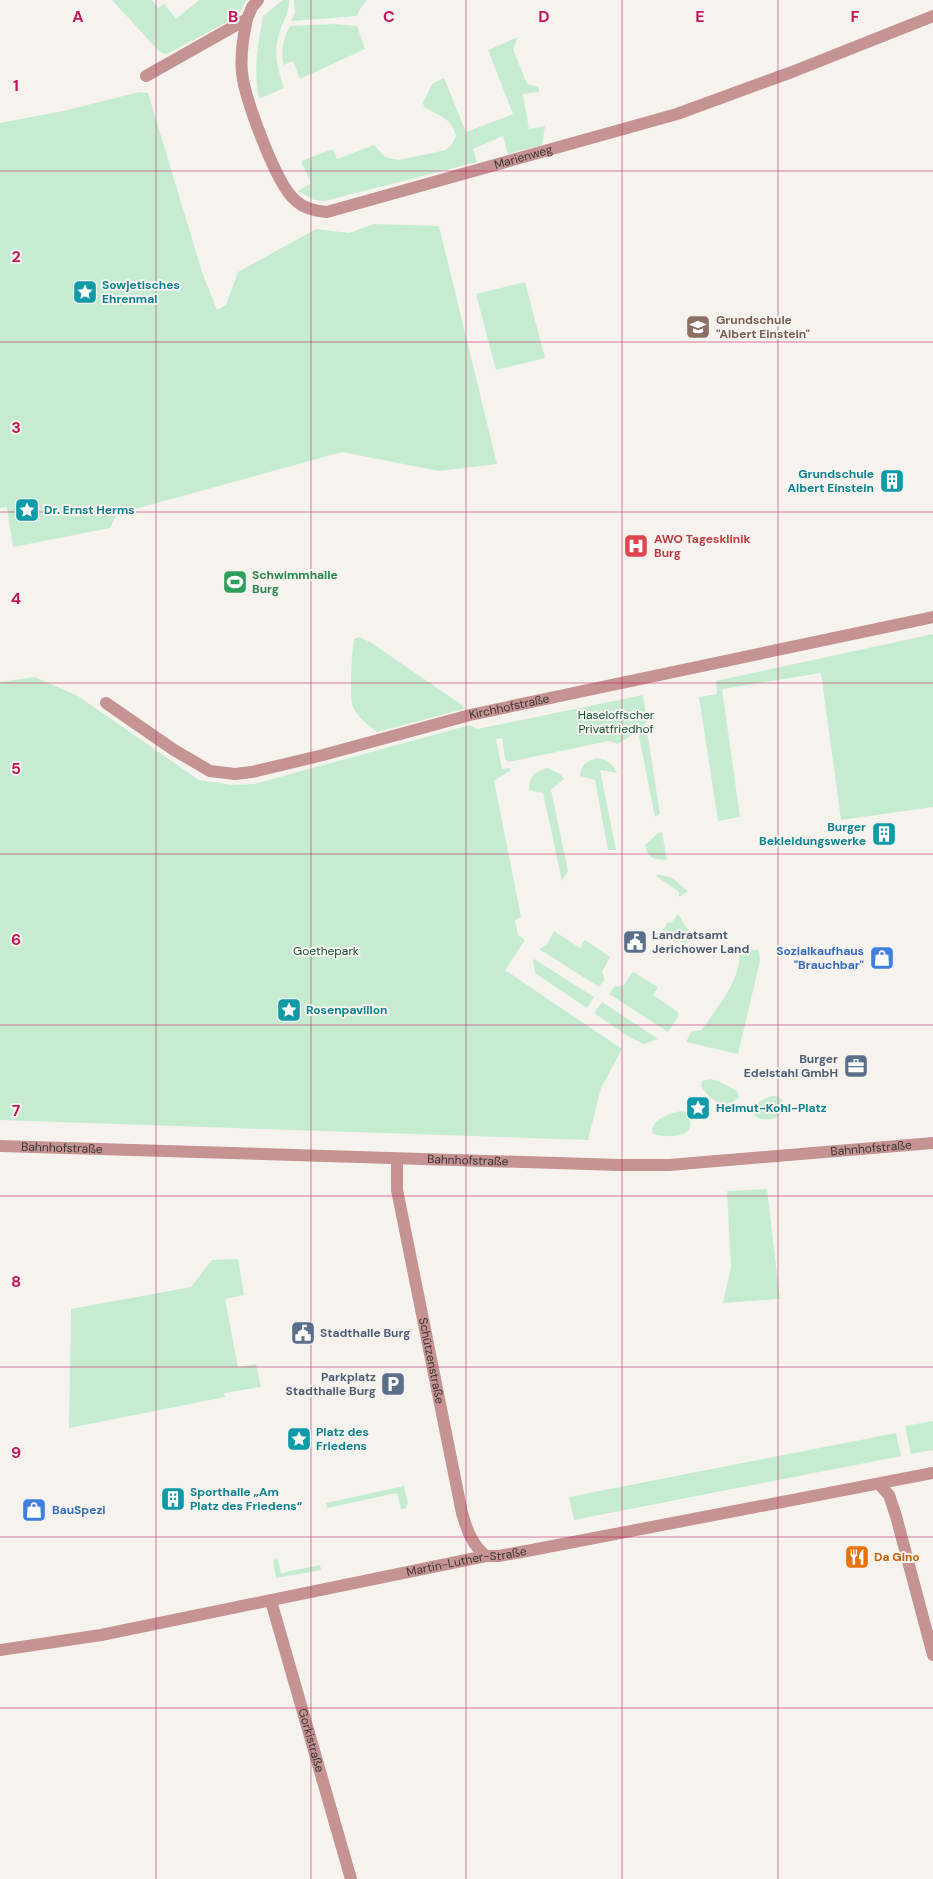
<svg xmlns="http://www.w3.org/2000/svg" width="933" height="1879" viewBox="0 0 933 1879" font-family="'DM Sans',sans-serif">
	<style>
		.green { fill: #c5ecd1 }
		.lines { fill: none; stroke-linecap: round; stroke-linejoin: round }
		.minor { stroke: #c69393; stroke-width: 12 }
		.grid { fill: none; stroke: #c2185b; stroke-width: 1; stroke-opacity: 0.55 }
		.labels { text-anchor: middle; stroke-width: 4; stroke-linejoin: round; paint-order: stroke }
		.street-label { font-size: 12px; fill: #3a3937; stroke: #f6f3ef }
		.culture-label { font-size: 12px; font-weight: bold; fill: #0d838f; stroke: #f6f3ef; text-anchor: start }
		.education-label { font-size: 12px; font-weight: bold; fill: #785e54; stroke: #f6f3ef; text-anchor: start }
		.health-label { font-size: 12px; font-weight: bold; fill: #be3a42; stroke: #f6f3ef; text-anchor: start }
		.leisure-label { font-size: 12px; font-weight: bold; fill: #27864d; stroke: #f6f3ef; text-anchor: start }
		.park-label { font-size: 12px; fill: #145432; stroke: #f6f3ef }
		.service-label { font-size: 12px; font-weight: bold; fill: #4e5e75; stroke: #f6f3ef; text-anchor: start }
		.shop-label { font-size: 12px; font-weight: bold; fill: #366cbe; stroke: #f6f3ef; text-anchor: end }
		.food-label { font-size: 12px; font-weight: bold; fill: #c56008; stroke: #f6f3ef; text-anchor: start }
		.grid-label { font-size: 16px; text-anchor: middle; font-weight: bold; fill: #c2185b; stroke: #f6f3ef; stroke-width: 4; stroke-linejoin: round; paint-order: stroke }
	</style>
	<rect width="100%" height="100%" fill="#f6f3ef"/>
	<g class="green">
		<path d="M 112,0 L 152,0 L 158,8 L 164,4 L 176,19 L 199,0 L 246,0 L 241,11 L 229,21 L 167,54 L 162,53 L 157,49 Z"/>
		<path d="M 283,0 L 289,0 C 290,12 282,23 279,34 C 273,53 278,69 284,88 L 259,99 C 253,67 258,46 263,16 Z"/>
		<path d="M 294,0 L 367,0 L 360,9 L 357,16 L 291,21 L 295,13 Z"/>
		<path d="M 334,24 L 357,26 L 365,49 L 300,79 L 293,61 L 283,65 C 281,52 283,38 290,26 Z"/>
		<path d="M 518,37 L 513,49 L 527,84 L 539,87 L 539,92 L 523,94 L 529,129 L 545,126 L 542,145 L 508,154 L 503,136 L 473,149 L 477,162 L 325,201 L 314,200 L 298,191 L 311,183 L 301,161 L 333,149 L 337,159 L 374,145 L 385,157 L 399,160 L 446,150 L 452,144 L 456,136 C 451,117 440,117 424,107 L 423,103 L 432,84 L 444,78 L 466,132 L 513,114 L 488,50 Z"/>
		<path d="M 139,92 L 148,93 L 202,272 L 217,310 L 226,305 L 238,272 L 316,229 L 349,233 L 374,224 L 439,226 L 497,464 L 439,471 L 342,452 L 117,514 L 110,528 L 13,547 L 7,507 L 0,508 L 0,123 L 63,111 Z"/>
		<path d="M 525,282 L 545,358 L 496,370 L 476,294 Z"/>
		<path d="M 933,634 L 933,807 L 841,820 L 821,673 L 722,689 L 740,817 L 718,821 L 699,697 L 717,694 L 716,681 Z"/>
		<path d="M 359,637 L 370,642 L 462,705 L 464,709 L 377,732 C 368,725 358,718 353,707 C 349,698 352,650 354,639 Z"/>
		<path d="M 35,677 L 78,696 L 199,780 L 232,785 L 254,784 L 470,725 L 477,729 L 643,695 L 647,721 L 638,731 L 618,744 L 608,741 L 509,762 L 505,759 L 502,738 L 496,739 L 502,769 L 510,768 L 510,771 L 494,781 L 521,917 L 515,920 L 518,935 L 525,940 L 505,970 L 622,1049 L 601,1088 L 588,1140 L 0,1120 L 0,682 Z"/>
		<path d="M 647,731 L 660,814 L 655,817 L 639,736 Z"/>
		<path d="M 598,758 C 608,760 613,764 617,773 L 600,770 L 616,850 L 608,850 L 595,780 L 580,776 C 580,765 588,760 598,758 Z"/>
		<path d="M 548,768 L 560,774 L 564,779 L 551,790 L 568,871 L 562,881 L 543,793 L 529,790 C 529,776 535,771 548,768 Z"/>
		<path d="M 662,832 L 667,860 C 653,859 648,859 645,845 L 658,833 Z"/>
		<path d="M 658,874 L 672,878 L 688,891 L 679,897 L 679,892 L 656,876 Z"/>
		<path d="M 678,914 L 688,930 L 690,937 L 685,944 L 663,930 L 668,922 L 671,923 Z"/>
		<path d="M 554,931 L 580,948 L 585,940 L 610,957 L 602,972 L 605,979 L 599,987 L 539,949 L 547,945 Z"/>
		<path d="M 759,950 L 760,961 L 738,1054 L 686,1042 L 691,1032 L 702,1030 C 717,1007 742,980 739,951 Z"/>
		<path d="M 534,959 L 594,997 L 587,1008 L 535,973 L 533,960 Z"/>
		<path d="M 633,972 L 658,987 L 653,995 L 678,1012 L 678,1017 L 668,1032 L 609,994 L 614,987 L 624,985 Z"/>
		<path d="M 602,1002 L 658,1039 L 644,1044 L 629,1037 L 594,1013 Z"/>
		<path d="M 710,1079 L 718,1081 L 737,1091 L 739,1097 C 724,1111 710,1100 701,1086 L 702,1081 Z"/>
		<path d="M 772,1096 L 776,1096 L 782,1099 C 790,1117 764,1126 753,1114 C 753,1103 763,1099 772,1096 Z"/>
		<path d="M 684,1111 C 704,1137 671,1139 653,1134 L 652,1132 C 652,1118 672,1112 684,1111 Z"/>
		<path d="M 767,1189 L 780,1299 L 723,1303 L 731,1267 L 727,1191 Z"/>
		<path d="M 238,1259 L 244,1295 L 225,1299 L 238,1367 L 256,1364 L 261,1387 L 224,1393 L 225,1397 L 69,1428 L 71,1309 L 191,1287 L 212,1260 Z"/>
		<path d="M 933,1421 L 933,1450 L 911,1454 L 905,1426 Z"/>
		<path d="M 896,1433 L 901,1456 L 574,1520 L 569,1497 Z"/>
		<path d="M 404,1486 L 408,1504 L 405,1509 L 401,1509 L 397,1493 L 327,1508 L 326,1503 Z"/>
		<path d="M 277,1557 L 281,1573 L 320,1565 L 321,1570 L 276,1578 L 273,1561 Z"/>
	</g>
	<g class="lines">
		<g class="minor">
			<path id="s1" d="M 247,19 C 243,37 240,54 242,73 C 245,99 276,184 295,200 C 303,208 315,211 327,212 L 677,114 L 792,72 L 933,16"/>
			<path d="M 146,76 L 247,19 L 252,7 L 258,0"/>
			<path id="s2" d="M 106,703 L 174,750 L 210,771 L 235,774 L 252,772 L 323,755 L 470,715 L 933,617"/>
			<path id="s3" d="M 0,1146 L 620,1165 L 669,1165 L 933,1143"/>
			<path id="s4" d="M 397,1159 L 397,1190 L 462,1513 C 467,1530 472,1545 486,1556"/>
			<path d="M 879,1484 L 889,1495 L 896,1516 L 933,1655"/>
			<path id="s5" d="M 271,1601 L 351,1879"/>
			<path id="s6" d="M 0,1650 L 101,1635 L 486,1556 L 499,1556 L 537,1549 L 933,1473"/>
		</g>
	</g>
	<path class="grid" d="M 156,0 L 156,1879M 311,0 L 311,1879M 466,0 L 466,1879M 622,0 L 622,1879M 778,0 L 778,1879M 0,171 L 933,171M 0,342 L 933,342M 0,512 L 933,512M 0,683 L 933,683M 0,854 L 933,854M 0,1025 L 933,1025M 0,1196 L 933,1196M 0,1367 L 933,1367M 0,1537 L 933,1537M 0,1708 L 933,1708"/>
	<defs>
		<symbol id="sight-square" viewBox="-11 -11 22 22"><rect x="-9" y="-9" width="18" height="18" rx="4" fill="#0f9aa8" stroke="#f6f3ef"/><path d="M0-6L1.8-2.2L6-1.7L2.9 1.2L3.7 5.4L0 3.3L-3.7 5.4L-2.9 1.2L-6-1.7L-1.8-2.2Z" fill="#fff"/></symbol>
		<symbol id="school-square" viewBox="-11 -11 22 22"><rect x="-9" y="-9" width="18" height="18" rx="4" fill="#8d6e63" stroke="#f6f3ef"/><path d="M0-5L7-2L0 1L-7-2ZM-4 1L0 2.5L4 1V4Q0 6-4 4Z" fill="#fff"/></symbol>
		<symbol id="building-square" viewBox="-11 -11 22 22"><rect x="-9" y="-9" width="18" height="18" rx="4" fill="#0f9aa8" stroke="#f6f3ef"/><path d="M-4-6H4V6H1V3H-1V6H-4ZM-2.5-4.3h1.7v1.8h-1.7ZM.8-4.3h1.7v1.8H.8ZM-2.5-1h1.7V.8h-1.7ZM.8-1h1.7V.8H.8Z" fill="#fff"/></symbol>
		<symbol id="hospital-square" viewBox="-11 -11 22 22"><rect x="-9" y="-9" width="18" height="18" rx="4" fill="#e0444e" stroke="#f6f3ef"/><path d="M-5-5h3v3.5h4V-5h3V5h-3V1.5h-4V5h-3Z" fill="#fff"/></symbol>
		<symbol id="stadium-square" viewBox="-11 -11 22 22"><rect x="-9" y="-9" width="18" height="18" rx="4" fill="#2e9e5b" stroke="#f6f3ef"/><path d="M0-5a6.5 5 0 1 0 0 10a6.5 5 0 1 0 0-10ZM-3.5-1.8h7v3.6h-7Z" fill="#fff"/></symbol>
		<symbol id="civic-square" viewBox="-11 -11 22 22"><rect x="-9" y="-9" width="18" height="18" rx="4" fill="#5c6f8a" stroke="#f6f3ef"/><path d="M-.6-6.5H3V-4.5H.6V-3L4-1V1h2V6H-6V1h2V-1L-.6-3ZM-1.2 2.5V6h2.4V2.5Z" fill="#fff"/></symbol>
		<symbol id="shop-square" viewBox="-11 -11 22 22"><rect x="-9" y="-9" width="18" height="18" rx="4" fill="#3f7fe0" stroke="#f6f3ef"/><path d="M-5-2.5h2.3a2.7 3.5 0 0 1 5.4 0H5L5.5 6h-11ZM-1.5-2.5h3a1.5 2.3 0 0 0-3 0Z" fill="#fff"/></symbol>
		<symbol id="office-square" viewBox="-11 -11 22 22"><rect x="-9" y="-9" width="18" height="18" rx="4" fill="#5c6f8a" stroke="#f6f3ef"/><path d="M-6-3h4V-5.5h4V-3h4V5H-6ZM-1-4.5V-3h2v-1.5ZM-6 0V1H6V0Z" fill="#fff"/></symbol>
		<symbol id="parking-square" viewBox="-11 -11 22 22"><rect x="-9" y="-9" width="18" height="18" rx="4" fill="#5c6f8a" stroke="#f6f3ef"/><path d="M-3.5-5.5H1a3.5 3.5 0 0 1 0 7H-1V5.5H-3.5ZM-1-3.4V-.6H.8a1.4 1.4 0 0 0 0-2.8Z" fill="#fff"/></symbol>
		<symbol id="restaurant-square" viewBox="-11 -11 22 22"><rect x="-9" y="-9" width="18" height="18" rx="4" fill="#e8710a" stroke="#f6f3ef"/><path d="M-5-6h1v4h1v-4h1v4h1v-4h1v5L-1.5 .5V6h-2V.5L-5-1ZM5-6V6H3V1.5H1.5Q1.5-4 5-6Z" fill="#fff"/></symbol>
	</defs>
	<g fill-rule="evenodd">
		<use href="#sight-square" x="71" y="278" width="28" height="28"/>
		<use href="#school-square" x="684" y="313" width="28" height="28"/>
		<use href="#building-square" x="878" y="467" width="28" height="28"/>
		<use href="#sight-square" x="13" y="496" width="28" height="28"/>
		<use href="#hospital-square" x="622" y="532" width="28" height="28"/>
		<use href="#stadium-square" x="221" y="568" width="28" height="28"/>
		<use href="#building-square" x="870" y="820" width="28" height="28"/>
		<use href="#civic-square" x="621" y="928" width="28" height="28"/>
		<use href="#shop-square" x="868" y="944" width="28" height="28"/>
		<use href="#sight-square" x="275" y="996" width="28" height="28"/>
		<use href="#office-square" x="842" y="1052" width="28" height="28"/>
		<use href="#sight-square" x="684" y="1094" width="28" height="28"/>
		<use href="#civic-square" x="289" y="1319" width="28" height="28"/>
		<use href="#parking-square" x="379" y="1370" width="28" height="28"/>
		<use href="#sight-square" x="285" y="1425" width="28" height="28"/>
		<use href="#building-square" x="159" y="1485" width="28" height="28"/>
		<use href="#shop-square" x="20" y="1496" width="28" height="28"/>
		<use href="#restaurant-square" x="843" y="1543" width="28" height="28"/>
	</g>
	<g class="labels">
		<g class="street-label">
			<text dy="4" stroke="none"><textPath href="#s1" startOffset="432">Marienweg</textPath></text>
			<text dy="4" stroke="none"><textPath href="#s2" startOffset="432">Kirchhofstraße</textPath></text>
			<text dy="4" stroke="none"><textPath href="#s3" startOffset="62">Bahnhofstraße</textPath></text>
			<text dy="4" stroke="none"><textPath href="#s3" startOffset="872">Bahnhofstraße</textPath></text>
			<text dy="4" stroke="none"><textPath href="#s3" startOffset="468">Bahnhofstraße</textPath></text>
			<text dy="4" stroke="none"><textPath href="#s4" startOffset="205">Schützenstraße</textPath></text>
			<text dy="4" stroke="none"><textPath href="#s6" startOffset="475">Martin-Luther-Straße</textPath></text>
			<text dy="4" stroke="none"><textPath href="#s5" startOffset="145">Gorkistraße</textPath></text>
		</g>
		<g class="culture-label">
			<text x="102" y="289">Sowjetisches<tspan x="102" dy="14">Ehrenmal</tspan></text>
			<text x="874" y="478" text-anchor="end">Grundschule<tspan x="874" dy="14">Albert Einstein</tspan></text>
			<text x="44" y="514">Dr. Ernst Herms</text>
			<text x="866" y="831" text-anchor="end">Burger<tspan x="866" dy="14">Bekleidungswerke</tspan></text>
			<text x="306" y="1014">Rosenpavillon</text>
			<text x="716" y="1112">Helmut-Kohl-Platz</text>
			<text x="316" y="1436">Platz des<tspan x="316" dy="14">Friedens</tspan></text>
			<text x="190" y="1496">Sporthalle „Am<tspan x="190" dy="14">Platz des Friedens“</tspan></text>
		</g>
		<g class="education-label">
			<text x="716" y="324">Grundschule<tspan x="716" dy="14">"Albert Einstein"</tspan></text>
		</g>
		<g class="health-label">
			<text x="654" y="543">AWO Tagesklinik<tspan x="654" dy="14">Burg</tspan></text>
		</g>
		<g class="leisure-label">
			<text x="252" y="579">Schwimmhalle<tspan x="252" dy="14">Burg</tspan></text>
		</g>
		<g class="park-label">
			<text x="616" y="719">Haseloffscher<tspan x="616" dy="14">Privatfriedhof</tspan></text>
			<text x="326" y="955">Goethepark</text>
		</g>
		<g class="service-label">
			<text x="652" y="939">Landratsamt<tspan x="652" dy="14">Jerichower Land</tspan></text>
			<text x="838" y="1063" text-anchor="end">Burger<tspan x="838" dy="14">Edelstahl GmbH</tspan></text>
			<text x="320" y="1337">Stadthalle Burg</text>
			<text x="376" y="1381" text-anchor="end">Parkplatz<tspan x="376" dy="14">Stadthalle Burg</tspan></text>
		</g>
		<g class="shop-label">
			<text x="864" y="955">Sozialkaufhaus<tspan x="864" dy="14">"Brauchbar"</tspan></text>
			<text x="52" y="1514" text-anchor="start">BauSpezi</text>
		</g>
		<g class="food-label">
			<text x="874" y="1561">Da Gino</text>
		</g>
	</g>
	<g class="grid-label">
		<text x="78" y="22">A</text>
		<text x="233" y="22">B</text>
		<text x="389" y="22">C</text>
		<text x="544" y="22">D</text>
		<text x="700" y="22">E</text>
		<text x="855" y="22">F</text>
		<text x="16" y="91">1</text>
		<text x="16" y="262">2</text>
		<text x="16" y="433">3</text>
		<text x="16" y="604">4</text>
		<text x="16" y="774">5</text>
		<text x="16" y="945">6</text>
		<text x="16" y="1116">7</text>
		<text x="16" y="1287">8</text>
		<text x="16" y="1458">9</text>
	</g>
</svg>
